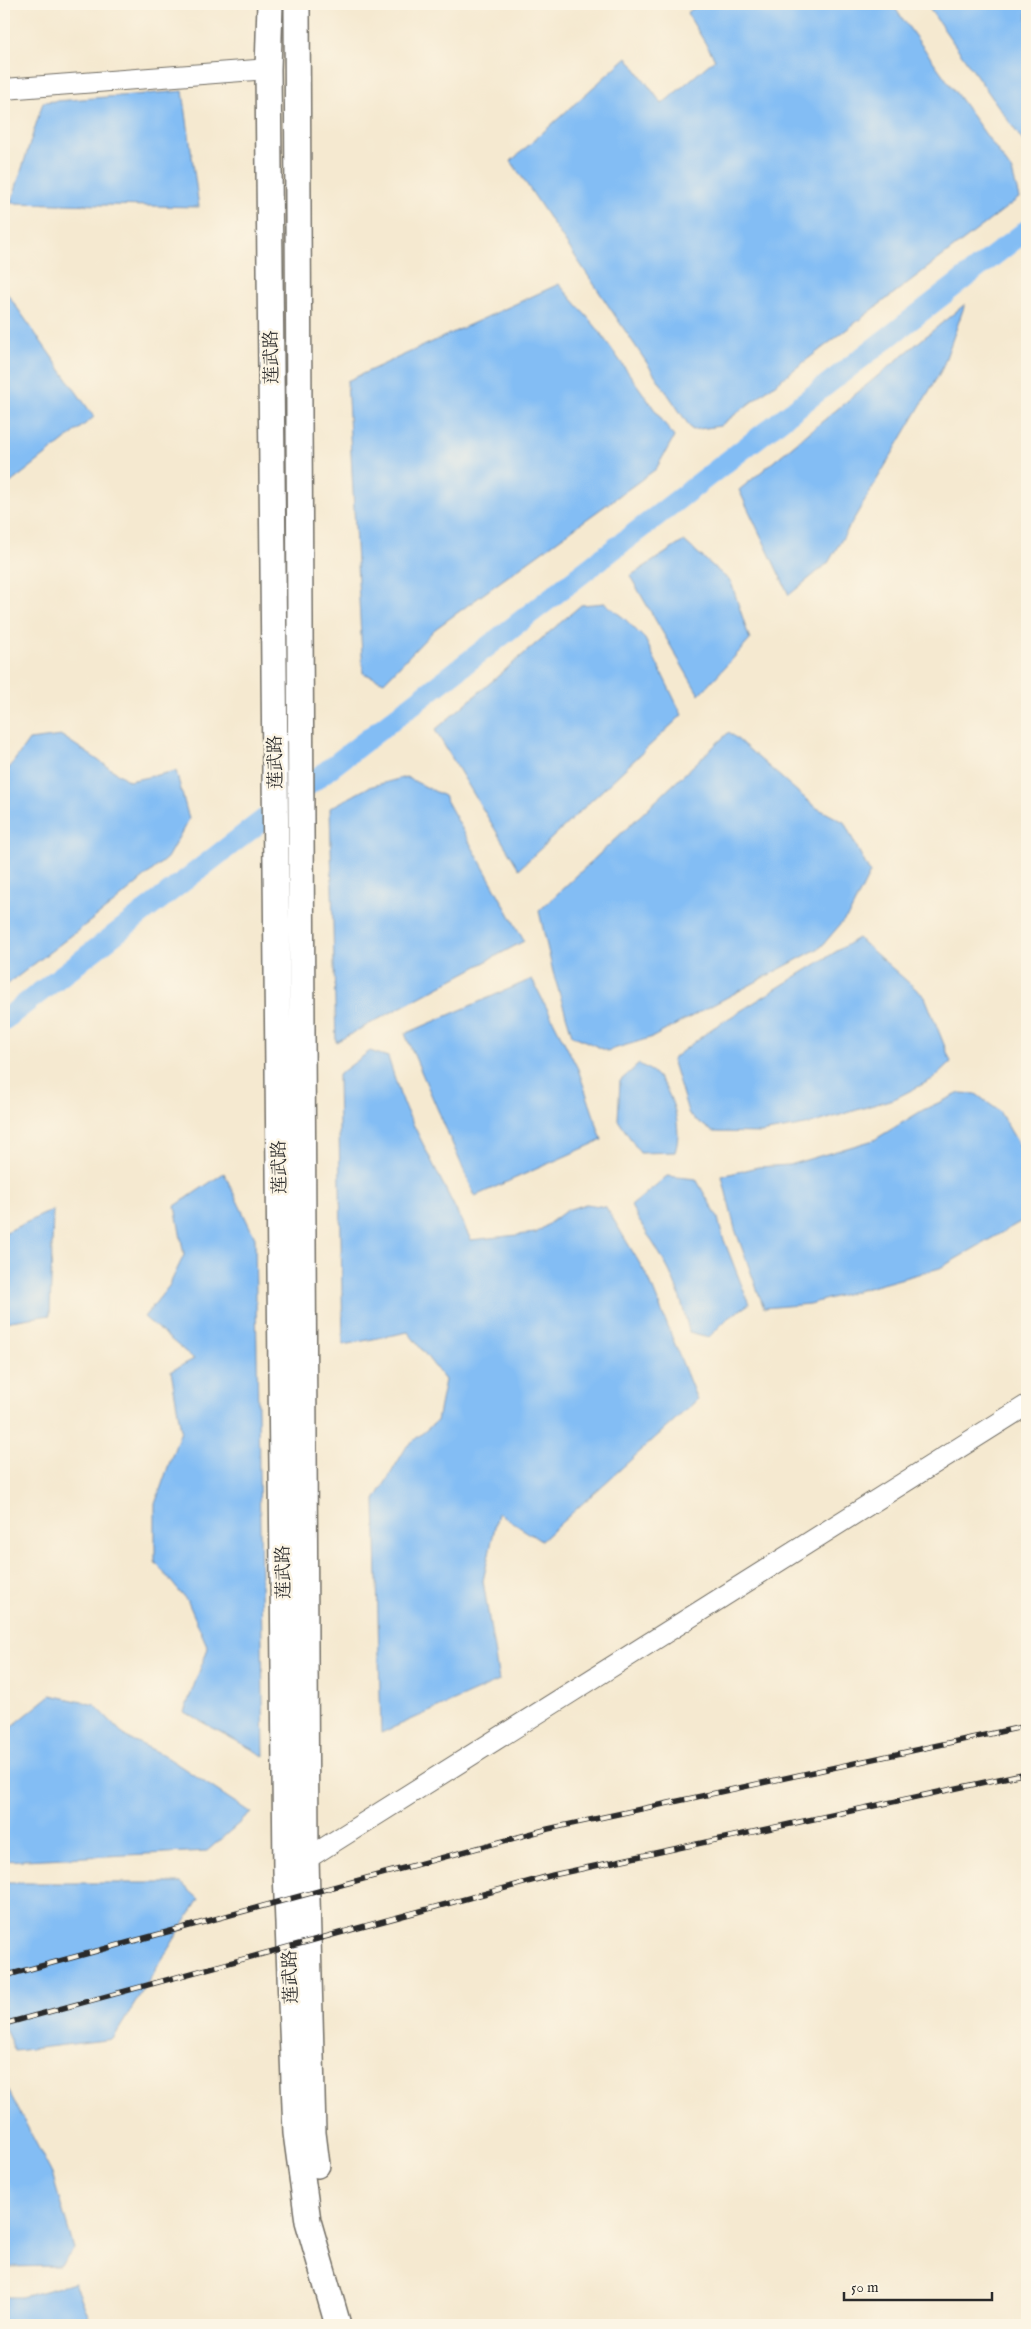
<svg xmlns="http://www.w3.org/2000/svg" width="1031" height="2329" viewBox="0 0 1031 2329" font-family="'IM FELL English','Noto Serif SC',serif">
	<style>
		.water { fill: #83bdf4; stroke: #577490 }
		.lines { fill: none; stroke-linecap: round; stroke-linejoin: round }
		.canal { stroke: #83bdf4; stroke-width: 21 }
		.minor-casing { stroke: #726e65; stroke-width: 22 }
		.major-casing { stroke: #726e65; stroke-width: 28 }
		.minor { stroke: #fff; stroke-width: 20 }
		.major { stroke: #fff; stroke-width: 25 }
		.rail-casing { stroke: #2b2b2b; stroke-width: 5.5 }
		.rail { stroke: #fcf5e5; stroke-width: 4; stroke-dasharray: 11; stroke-linecap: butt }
		.labels { text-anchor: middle; stroke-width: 5; stroke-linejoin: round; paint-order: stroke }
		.street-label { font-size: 18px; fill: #2b2b2b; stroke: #fcf5e5 }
	</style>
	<rect width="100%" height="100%" fill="#fcf5e5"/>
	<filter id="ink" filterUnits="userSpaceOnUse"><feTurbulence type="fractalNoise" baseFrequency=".02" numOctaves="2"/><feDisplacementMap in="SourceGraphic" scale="10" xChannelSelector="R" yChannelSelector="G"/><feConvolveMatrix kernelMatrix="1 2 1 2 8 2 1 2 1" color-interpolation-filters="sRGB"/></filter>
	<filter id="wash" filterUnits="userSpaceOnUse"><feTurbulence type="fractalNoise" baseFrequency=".0096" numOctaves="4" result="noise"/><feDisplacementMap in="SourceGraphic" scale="20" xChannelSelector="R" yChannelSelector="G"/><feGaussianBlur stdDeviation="1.12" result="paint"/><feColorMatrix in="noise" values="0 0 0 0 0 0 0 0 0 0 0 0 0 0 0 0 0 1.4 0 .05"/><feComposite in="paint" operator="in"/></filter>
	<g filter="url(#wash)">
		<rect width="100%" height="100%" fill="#f5e9d0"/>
		<g class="water">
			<path d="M 699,4 L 892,4 L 1012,171 L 1019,198 L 720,426 L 692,430 L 511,161 L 627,57 L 662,104 L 715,59 L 687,13 Z"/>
			<path d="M 926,4 L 1027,4 L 1027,147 Z"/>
			<path d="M 183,91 L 199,207 L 11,203 L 43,102 Z"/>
			<path d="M 559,284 L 596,327 L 674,437 L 656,469 L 435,629 L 384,682 L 363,673 L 347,381 Z"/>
			<path d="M 4,289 L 94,417 L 4,488 Z"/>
			<path d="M 965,304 L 942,369 L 828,563 L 789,595 L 739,490 Z"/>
			<path d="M 684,541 L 731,582 L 750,640 L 699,695 L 630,576 Z"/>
			<path d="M 605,603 L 625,619 L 645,639 L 682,715 L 519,869 L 435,730 L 581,605 Z"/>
			<path d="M 729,732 L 815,807 L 844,822 L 870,873 L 850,913 L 821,947 L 653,1037 L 607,1051 L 572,1035 L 553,972 L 539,911 Z"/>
			<path d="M 62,736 L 129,781 L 176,771 L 189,819 L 167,858 L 114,903 L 4,987 L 4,775 L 29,740 Z"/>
			<path d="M 406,777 L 444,796 L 524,941 L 336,1042 L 330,808 L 369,787 Z"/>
			<path d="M 858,938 L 925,997 L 951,1062 L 933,1079 L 896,1098 L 811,1124 L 761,1133 L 713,1132 L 689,1115 L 672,1059 L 713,1028 Z"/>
			<path d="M 532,979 L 578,1069 L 602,1140 L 475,1196 L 405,1034 Z"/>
			<path d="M 370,1051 L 388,1057 L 403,1104 L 471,1240 L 536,1233 L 567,1210 L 586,1204 L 606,1207 L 649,1279 L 697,1400 L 541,1541 L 498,1513 L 483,1581 L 499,1681 L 381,1733 L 375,1500 L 407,1446 L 437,1421 L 445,1380 L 408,1332 L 343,1345 L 338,1075 Z"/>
			<path d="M 639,1064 C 644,1067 651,1070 656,1075 C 673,1093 683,1128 675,1152 L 640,1153 L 618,1120 L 620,1081 Z"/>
			<path d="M 960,1093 L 976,1094 L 999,1111 L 1022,1150 L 1027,1168 L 1027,1218 L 940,1268 L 809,1304 L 764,1308 L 735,1229 L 722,1176 L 758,1167 L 789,1165 L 874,1140 L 923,1110 Z"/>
			<path d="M 224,1173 L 255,1238 L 264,1756 L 184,1712 L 208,1648 L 188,1602 L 155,1562 L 155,1504 L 181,1430 L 171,1371 L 194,1359 L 144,1317 L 169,1286 L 184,1255 L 175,1206 Z"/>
			<path d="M 667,1176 L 696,1179 L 718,1218 L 722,1235 L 749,1304 L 728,1318 L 709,1337 L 689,1332 C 684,1309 677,1284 665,1263 C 654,1243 641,1226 631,1206 Z"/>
			<path d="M 53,1210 L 50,1315 L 4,1322 L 4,1233 Z"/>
			<path d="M 51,1695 L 95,1705 L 126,1737 L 162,1754 L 251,1813 L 207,1851 L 4,1861 L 4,1733 Z"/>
			<path d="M 4,1883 L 181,1883 L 199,1899 L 113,2039 L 15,2051 L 4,2027 Z"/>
			<path d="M 4,2082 L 52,2174 L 74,2249 L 60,2266 L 4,2267 Z"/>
			<path d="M 75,2283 L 92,2325 L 4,2325 L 4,2297 L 22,2297 Z"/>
		</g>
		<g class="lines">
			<path class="canal" d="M 4,1020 L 1027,230"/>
		</g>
	</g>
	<g filter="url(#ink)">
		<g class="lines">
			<defs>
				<g id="minor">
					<path d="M 4,89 L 268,69"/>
					<path d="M 297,1865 L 1027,1405"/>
				</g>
				<g id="major">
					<path d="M 270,4 L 268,69 L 286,1871 L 296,2133 L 308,2221 L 338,2325"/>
					<path d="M 297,4 L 306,1858 L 313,2133 L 317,2165"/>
				</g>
			</defs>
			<use href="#minor" class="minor-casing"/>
			<use href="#major" class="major-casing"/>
			<use href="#minor" class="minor"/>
			<use href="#major" class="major"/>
			<defs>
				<g id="rail">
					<path d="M 4,1976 L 548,1829 L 1027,1726"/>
					<path d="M 4,2024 L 553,1875 L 1027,1773"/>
				</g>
			</defs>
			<use href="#rail" class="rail-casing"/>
			<use href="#rail" class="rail"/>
		</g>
	</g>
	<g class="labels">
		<g class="street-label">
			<text transform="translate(271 357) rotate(-91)" y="6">莲武路</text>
			<text transform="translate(275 762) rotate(-91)" y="6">莲武路</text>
			<text transform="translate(279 1167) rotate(-91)" y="6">莲武路</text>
			<text transform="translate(283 1572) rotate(-91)" y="6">莲武路</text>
			<text transform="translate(290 1977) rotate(-92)" y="6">莲武路</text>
		</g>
	</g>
	<rect width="1031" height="2329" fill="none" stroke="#fcf5e5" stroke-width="20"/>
	<path d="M844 2292v8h148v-8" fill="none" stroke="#2b2b2b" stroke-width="2.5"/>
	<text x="851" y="2292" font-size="15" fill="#2b2b2b" stroke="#fcf5e5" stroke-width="4" paint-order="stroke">50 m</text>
</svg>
